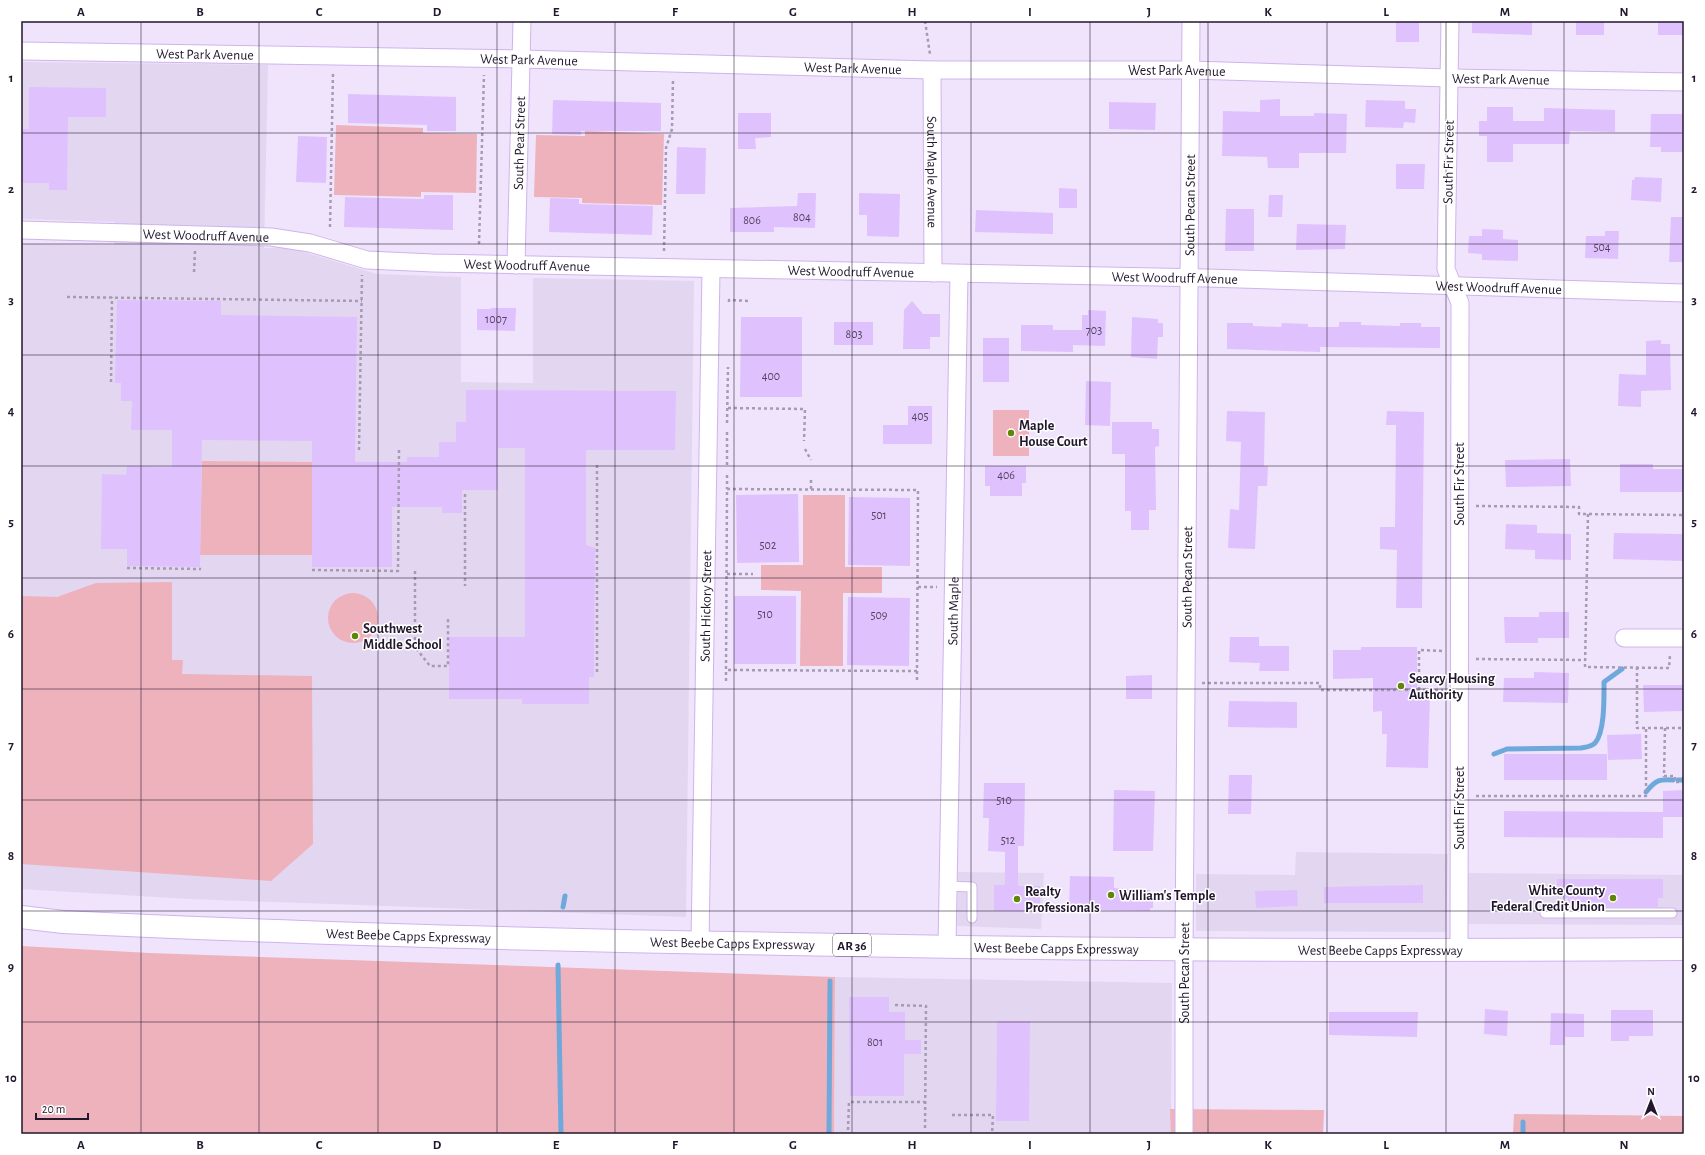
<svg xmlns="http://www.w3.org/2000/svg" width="1705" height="1155" viewBox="0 0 1705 1155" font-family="'Alegreya Sans',sans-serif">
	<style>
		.built { fill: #e3d6f1 }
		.green { fill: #eeb2bc }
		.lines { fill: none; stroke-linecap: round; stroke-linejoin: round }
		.stream { stroke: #6fa8db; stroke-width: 5 }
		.building { fill: #dfc2fd }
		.service-casing { stroke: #d0b3ee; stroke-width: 11 }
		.minor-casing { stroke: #d0b3ee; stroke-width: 19 }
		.primary-casing { stroke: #d0b3ee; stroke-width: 24 }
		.path { stroke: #a69bb2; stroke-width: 2.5; stroke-dasharray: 3 3; stroke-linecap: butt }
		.service { stroke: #fff; stroke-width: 9 }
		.minor { stroke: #fff; stroke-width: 17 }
		.primary { stroke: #fff; stroke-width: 22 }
		.grid { fill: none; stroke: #22172d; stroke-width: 1; stroke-opacity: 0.55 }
		.poi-dot { fill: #608608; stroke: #fff; stroke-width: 1.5 }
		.labels { text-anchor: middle; stroke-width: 3; stroke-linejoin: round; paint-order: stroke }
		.number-label { font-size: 12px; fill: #514261 }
		.shield { fill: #fff; stroke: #645d6c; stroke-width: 1 }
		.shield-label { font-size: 13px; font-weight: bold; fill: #22172d }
		.street-label { font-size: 14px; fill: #22172d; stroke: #fff }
		.poi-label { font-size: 14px; font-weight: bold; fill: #22172d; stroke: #fff; text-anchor: start }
		.neatline { fill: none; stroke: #22172d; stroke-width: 1.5 }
		.grid-label { font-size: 13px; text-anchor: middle; font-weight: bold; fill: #22172d }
	</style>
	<rect width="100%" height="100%" fill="#efe4fc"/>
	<g class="built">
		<path d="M 21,62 L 268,65 L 264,248 L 291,248 L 377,274 L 461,277 L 461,382 L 533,383 L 533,278 L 694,281 L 686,917 L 190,899 L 21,889 L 21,244 L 114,245 L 115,222 L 21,219 Z"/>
		<path d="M 1296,852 L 1448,854 L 1446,932 L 1196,931 L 1196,874 L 1295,875 Z"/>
		<path d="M 958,872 L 1044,873 L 1041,929 L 957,926 Z"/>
		<path d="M 1464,873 L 1684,875 L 1684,925 L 1464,924 Z"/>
		<path d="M 835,977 L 1172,983 L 1171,1134 L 834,1134 Z"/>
	</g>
	<g class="green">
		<path d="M 336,125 L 423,128 L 423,133 L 477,134 L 476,193 L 421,192 L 421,197 L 334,195 Z"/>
		<path d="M 585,131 L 664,134 L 662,205 L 582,203 L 582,198 L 534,197 L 536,135 L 585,136 Z"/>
		<rect x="993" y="410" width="36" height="46"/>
		<path d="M 202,461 L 312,462 L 312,555 L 200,555 Z"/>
		<path d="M 803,495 L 845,495 L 845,567 L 882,567 L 882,593 L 843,593 L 843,666 L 800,666 L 801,591 L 761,590 L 761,565 L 803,565 Z"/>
		<path d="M 172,582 L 172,660 L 183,660 L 182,674 L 312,676 L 313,844 L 271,881 L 21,864 L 21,596 L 57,597 L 96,583 Z"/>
		<circle cx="353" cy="618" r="25"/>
		<path d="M 21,946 L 150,953 L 835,977 L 834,1134 L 21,1134 Z"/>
		<path d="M 1170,1109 L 1324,1110 L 1323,1134 L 1171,1134 Z"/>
		<path d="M 1514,1114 L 1684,1116 L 1684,1134 L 1513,1134 Z"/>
	</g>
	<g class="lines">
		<g class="stream">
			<path d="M 1494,754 L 1507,749 L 1581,748 C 1586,747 1591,747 1595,743 C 1605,732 1604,697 1604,682 L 1622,669"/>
			<path d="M 1678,780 L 1684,780"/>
			<path d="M 1646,792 C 1655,781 1658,779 1673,780"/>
			<path d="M 563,907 L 565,896"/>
			<path d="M 558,965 L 561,1134"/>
			<path d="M 829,1134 L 830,981"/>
			<path d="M 1523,1134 L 1523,1122"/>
		</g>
	</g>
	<g class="building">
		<rect x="1396" y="21" width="23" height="21"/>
		<path d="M 1472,21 L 1532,21 L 1532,35 L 1472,33 Z"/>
		<rect x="1576" y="21" width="28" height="14"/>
		<rect x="1658" y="21" width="26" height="14"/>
		<path d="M 29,87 L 106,88 L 106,117 L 68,117 L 67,190 L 49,190 L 49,183 L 21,183 L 21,129 L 29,129 Z"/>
		<path d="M 348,94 L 456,97 L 456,131 L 427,131 L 427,125 L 348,123 Z"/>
		<path d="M 1280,99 L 1280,116 L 1314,116 L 1314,113 L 1347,114 L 1346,153 L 1299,153 L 1299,168 L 1268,168 L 1267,157 L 1222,156 L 1223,111 L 1260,112 L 1260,100 Z"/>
		<path d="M 553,100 L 661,103 L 661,131 L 581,131 L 581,135 L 552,134 Z"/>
		<path d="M 1366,100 L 1405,101 L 1405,109 L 1416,109 L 1415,123 L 1404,122 L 1403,128 L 1365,127 Z"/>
		<path d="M 1109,102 L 1156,103 L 1155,130 L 1109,129 Z"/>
		<path d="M 1487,107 L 1513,107 L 1513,121 L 1544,121 L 1544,108 L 1615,110 L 1615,132 L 1570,131 L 1569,144 L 1513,144 L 1513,162 L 1487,162 L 1487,136 L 1479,136 L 1479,121 L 1487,121 Z"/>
		<path d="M 738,113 L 771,113 L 771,137 L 755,138 L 756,149 L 738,149 Z"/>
		<path d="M 1651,114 L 1684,114 L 1684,152 L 1661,152 L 1661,147 L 1650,147 Z"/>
		<path d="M 298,136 L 327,137 L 326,183 L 296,182 Z"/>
		<path d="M 677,147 L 706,148 L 705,194 L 676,194 Z"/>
		<path d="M 1396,164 L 1425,164 L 1424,189 L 1396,189 Z"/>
		<path d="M 1635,177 L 1662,178 L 1661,202 L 1631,200 L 1632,180 L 1634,180 Z"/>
		<path d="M 1059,188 L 1077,189 L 1077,208 L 1059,208 Z"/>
		<path d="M 798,193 L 816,193 L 815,228 L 774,227 L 774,232 L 730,232 L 730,208 L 797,206 Z"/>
		<path d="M 859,193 L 900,194 L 899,237 L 867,236 L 867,215 L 859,215 Z"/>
		<path d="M 424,195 L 453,195 L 453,230 L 344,227 L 345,197 L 424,199 Z"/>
		<path d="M 1269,195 L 1283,195 L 1282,217 L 1268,217 Z"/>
		<path d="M 550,198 L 579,199 L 579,204 L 653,206 L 652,235 L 549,232 Z"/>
		<path d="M 1226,209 L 1254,209 L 1254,251 L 1225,251 Z"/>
		<path d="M 976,210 L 1053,213 L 1053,234 L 975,232 Z"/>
		<path d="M 1671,217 L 1684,217 L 1684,262 L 1669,262 Z"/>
		<path d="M 1297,224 L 1346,225 L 1345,249 L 1296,250 Z"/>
		<path d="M 1482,229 L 1503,230 L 1503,239 L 1518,240 L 1518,261 L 1482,260 L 1482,254 L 1468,253 L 1469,236 L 1482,236 Z"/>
		<path d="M 1605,231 L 1619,231 L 1618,259 L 1585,258 L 1586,236 L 1605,236 Z"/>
		<path d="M 117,300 L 221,301 L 221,315 L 357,317 L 355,462 L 407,462 L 407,457 L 439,457 L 439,442 L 456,442 L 456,422 L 466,422 L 466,390 L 676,391 L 675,450 L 586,450 L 586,545 L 595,548 L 594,677 L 589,677 L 589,704 L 522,704 L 522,699 L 449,699 L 449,637 L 525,637 L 525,448 L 498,448 L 498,490 L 462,490 L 462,513 L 442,513 L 442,507 L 392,507 L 392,567 L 312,567 L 312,441 L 202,440 L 200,567 L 127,566 L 127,549 L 101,549 L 102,474 L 126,475 L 127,466 L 172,467 L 172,430 L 131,430 L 132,401 L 121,401 L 121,383 L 115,383 Z"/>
		<path d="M 912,301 L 923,314 L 940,314 L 940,337 L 930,337 L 930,349 L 903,349 L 904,310 Z"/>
		<path d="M 491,308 L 516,308 L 515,331 L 477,330 L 477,309 L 491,309 Z"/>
		<path d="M 1088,310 L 1106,311 L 1105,346 L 1073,345 L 1073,352 L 1021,351 L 1021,325 L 1053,325 L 1053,330 L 1082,330 L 1082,315 L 1088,315 Z"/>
		<path d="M 741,317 L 802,317 L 802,397 L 740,397 Z"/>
		<path d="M 1132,317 L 1158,319 L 1158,323 L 1163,323 L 1163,337 L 1158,337 L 1157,359 L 1131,357 Z"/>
		<rect x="834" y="322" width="39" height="23"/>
		<path d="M 1339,322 L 1361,322 L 1361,325 L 1400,326 L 1400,323 L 1421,323 L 1421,327 L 1440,327 L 1440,348 L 1320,347 L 1320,352 L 1227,349 L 1227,323 L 1253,323 L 1253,326 L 1281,327 L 1282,323 L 1308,324 L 1308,327 L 1339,327 Z"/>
		<rect x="983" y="338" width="26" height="44"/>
		<path d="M 1661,340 L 1661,344 L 1670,344 L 1671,390 L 1641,391 L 1641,407 L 1618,406 L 1619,374 L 1646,375 L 1646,341 Z"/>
		<path d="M 1086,381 L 1111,382 L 1110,426 L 1085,425 Z"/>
		<path d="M 908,406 L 932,406 L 932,444 L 883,444 L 883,425 L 908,425 Z"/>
		<path d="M 1227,411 L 1265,412 L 1264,466 L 1268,466 L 1267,486 L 1258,486 L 1255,549 L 1228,548 L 1230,509 L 1239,510 L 1241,442 L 1226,441 Z"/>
		<path d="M 1387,411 L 1424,412 L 1422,608 L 1396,608 L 1397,550 L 1380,549 L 1380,527 L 1395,527 L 1396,425 L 1386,425 Z"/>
		<path d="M 1112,422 L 1152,422 L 1152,429 L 1159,429 L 1159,446 L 1155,447 L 1156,510 L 1149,510 L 1149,530 L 1131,530 L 1131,511 L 1125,511 L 1125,454 L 1112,454 Z"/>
		<path d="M 1570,459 L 1571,486 L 1506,487 L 1505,460 Z"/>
		<path d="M 1620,464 L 1653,464 L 1653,469 L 1683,469 L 1684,492 L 1620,492 Z"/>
		<path d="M 985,466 L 1026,466 L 1026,483 L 1022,483 L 1022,496 L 990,496 L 990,486 L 985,486 Z"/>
		<path d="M 798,494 L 799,562 L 737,563 L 736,495 Z"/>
		<path d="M 849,497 L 910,498 L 910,566 L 848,565 Z"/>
		<path d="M 1506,524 L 1537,525 L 1537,533 L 1571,534 L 1571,560 L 1535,559 L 1535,550 L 1505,549 Z"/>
		<path d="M 1614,533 L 1684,534 L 1684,561 L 1613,559 Z"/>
		<rect x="734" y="596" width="62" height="68"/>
		<path d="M 848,597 L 910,598 L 909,666 L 847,665 Z"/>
		<path d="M 1539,612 L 1569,612 L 1569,638 L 1538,638 L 1538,643 L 1505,643 L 1504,617 L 1539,617 Z"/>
		<path d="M 1230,637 L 1259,637 L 1259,646 L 1289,646 L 1289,671 L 1259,671 L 1260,663 L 1229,662 Z"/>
		<path d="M 1361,647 L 1417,647 L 1417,694 L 1430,694 L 1428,768 L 1386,767 L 1387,734 L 1382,734 L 1382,711 L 1373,712 L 1373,678 L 1333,679 L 1333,650 L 1361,650 Z"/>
		<path d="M 1534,672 L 1569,673 L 1568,703 L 1503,702 L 1504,678 L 1534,678 Z"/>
		<path d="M 1152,675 L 1152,699 L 1126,699 L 1126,676 Z"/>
		<path d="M 1643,685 L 1684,685 L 1684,711 L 1644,712 Z"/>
		<path d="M 1229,701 L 1297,702 L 1297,728 L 1228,727 Z"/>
		<path d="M 1641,734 L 1642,759 L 1608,760 L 1607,735 Z"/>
		<rect x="1504" y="754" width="103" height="26"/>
		<path d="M 1229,775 L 1252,775 L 1251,814 L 1228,814 Z"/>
		<path d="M 984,783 L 1025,783 L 1024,846 L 1018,846 L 1018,886 L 1040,886 L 1040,912 L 994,911 L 994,885 L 1005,885 L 1005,852 L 988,851 L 989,818 L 983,818 Z"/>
		<path d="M 1114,790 L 1155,791 L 1153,851 L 1113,851 Z"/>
		<path d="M 1684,790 L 1684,817 L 1663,817 L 1663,838 L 1504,837 L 1504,811 L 1663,812 L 1663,791 Z"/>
		<path d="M 1070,876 L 1114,877 L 1114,888 L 1150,890 L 1150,892 L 1153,893 L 1153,908 L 1150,908 L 1150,911 L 1069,909 Z"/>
		<path d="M 1557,879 L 1663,879 L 1663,898 L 1658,898 L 1658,907 L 1576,907 L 1576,905 L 1568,905 L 1568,898 L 1563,898 L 1563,892 L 1557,892 Z"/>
		<path d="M 1423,885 L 1423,903 L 1324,903 L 1324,887 Z"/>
		<path d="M 1297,890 L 1298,906 L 1256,908 L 1255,891 Z"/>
		<path d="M 849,997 L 889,997 L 889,1012 L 905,1012 L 905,1040 L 921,1040 L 921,1054 L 904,1054 L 904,1096 L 850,1096 Z"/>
		<path d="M 1485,1009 L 1508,1011 L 1507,1036 L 1484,1034 Z"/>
		<path d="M 1611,1010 L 1653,1010 L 1653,1036 L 1629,1036 L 1629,1041 L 1611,1041 Z"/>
		<path d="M 1329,1012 L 1418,1012 L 1417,1037 L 1329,1035 Z"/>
		<path d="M 1551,1013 L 1584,1014 L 1584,1037 L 1565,1037 L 1565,1045 L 1550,1045 Z"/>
		<path d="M 997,1021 L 1030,1021 L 1029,1121 L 996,1121 Z"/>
	</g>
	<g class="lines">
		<defs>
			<g id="service">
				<path d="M 948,886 L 972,887 L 972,918"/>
				<path d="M 1545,913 L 1672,913"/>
			</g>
			<g id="minor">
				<path d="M 1450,21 L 1446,269 L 1460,303 L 1459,949"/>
				<path id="s1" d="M 21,51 L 521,59 L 932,70 L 1191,70 L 1449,78 L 1684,82"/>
				<path id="s2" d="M 932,70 L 933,273"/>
				<path id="s3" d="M 21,230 L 271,237 L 310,243 L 367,260 L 433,263 L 1207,278 L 1684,293"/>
				<path id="s4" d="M 516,265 L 522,21"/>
				<path d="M 1624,638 L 1684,638"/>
				<path id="s5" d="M 700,943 L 711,270"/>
				<path id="s6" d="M 947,947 L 959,274"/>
				<path id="s7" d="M 1184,1134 L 1184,950 L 1191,21"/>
			</g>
			<g id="primary">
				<path id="s8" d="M 21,917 L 63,922 C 304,934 546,940 788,944 C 1086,950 1385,951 1684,949"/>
			</g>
		</defs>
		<use href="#service" class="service-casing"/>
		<use href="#minor" class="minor-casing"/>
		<use href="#primary" class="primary-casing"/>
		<g class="path">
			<path d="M 925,21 L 930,54"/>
			<path d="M 330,227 L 333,72"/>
			<path d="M 479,244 L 484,75"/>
			<path d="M 664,251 L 666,148 L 672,129 L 673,79"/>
			<path d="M 194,272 L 195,251"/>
			<path d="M 67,297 L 362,301"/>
			<path d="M 729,302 L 729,300 L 750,301"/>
			<path d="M 111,382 L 112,297"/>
			<path d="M 728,408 L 805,409 L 804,441"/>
			<path d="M 727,423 L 728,367"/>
			<path d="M 805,449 L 811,460"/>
			<path d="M 359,450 L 362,275"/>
			<path d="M 727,465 L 727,431"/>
			<path d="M 727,475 L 727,489"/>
			<path d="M 811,480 L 811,490"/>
			<path d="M 727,489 L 918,490 L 917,671 L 726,670 Z"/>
			<path d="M 465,494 L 465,586"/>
			<path d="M 1476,506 L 1579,507 L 1579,514 L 1684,515"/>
			<path d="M 1588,514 L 1585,667 L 1669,668 L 1670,655"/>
			<path d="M 127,568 L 201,569"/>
			<path d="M 312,570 L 398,571 L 399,450"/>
			<path d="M 415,571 L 415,647 L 430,666 L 448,666 L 448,617"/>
			<path d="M 727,574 L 753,574"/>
			<path d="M 918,587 L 937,587"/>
			<path d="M 1476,659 L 1585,660"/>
			<path d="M 1637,667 L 1637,728 L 1684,728"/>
			<path d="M 917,671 L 917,681"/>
			<path d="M 597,672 L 597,464"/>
			<path d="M 726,681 L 726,670"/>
			<path d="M 1202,683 L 1320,683 L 1320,690 L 1443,690"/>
			<path d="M 1419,690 L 1419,650 L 1443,651"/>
			<path d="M 1665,728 L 1664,776 L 1675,776 L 1675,782 L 1684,782"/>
			<path d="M 1476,796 L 1646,796 L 1646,728"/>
			<path d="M 895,1005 L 926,1006 L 925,1131"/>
			<path d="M 952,1115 L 993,1115 L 992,1134"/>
			<path d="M 848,1130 L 849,1102 L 925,1102"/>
		</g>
		<use href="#service" class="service"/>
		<use href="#minor" class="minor"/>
		<use href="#primary" class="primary"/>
	</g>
	<path class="grid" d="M 141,21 L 141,1134M 259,21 L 259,1134M 378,21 L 378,1134M 497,21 L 497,1134M 615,21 L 615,1134M 734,21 L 734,1134M 852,21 L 852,1134M 971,21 L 971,1134M 1090,21 L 1090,1134M 1208,21 L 1208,1134M 1327,21 L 1327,1134M 1446,21 L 1446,1134M 1564,21 L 1564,1134M 21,133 L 1684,133M 21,244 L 1684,244M 21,355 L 1684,355M 21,466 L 1684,466M 21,578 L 1684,578M 21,689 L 1684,689M 21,800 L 1684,800M 21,911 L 1684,911M 21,1022 L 1684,1022"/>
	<g class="poi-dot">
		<circle cx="1011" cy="433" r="4"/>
		<circle cx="355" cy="636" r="4"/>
		<circle cx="1401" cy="686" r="4"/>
		<circle cx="1111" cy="895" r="4"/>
		<circle cx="1613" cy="898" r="4"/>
		<circle cx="1017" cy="899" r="4"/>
	</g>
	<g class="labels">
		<g class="number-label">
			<text x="802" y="221">804</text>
			<text x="752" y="224">806</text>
			<text x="1602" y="251">504</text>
			<text x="496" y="323">1007</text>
			<text x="1094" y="334">703</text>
			<text x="854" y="338">803</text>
			<text x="771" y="380">400</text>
			<text x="920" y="420">405</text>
			<text x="1006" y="479">406</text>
			<text x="879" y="519">501</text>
			<text x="768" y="549">502</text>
			<text x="765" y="618">510</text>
			<text x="879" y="619">509</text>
			<text x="1004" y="804">510</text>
			<text x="1008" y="844">512</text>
			<text x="875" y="1046">801</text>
		</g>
		<rect class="shield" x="833" y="934" width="38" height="22" rx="3"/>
		<g class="shield-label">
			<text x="852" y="950">AR 36</text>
		</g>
		<g class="street-label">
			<text dy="5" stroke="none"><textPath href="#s1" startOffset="184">West Park Avenue</textPath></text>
			<text dy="5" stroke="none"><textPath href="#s1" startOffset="508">West Park Avenue</textPath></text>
			<text dy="5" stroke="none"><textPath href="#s1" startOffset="832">West Park Avenue</textPath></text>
			<text dy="5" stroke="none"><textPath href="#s1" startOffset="1156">West Park Avenue</textPath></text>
			<text dy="5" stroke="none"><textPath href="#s1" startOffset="1480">West Park Avenue</textPath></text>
			<text dy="5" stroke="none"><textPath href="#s4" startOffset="122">South Pear Street</textPath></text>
			<text transform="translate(1448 162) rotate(-89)" y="5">South Fir Street</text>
			<text dy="5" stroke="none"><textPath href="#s2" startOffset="102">South Maple Avenue</textPath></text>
			<text dy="5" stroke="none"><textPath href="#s7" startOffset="929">South Pecan Street</textPath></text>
			<text dy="5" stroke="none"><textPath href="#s3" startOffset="185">West Woodruff Avenue</textPath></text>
			<text dy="5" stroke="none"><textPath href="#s3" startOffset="509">West Woodruff Avenue</textPath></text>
			<text dy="5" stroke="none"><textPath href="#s3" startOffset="833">West Woodruff Avenue</textPath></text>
			<text dy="5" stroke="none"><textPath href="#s3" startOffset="1157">West Woodruff Avenue</textPath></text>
			<text dy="5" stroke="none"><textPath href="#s3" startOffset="1481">West Woodruff Avenue</textPath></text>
			<text transform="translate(1459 484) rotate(-90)" y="5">South Fir Street</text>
			<text dy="5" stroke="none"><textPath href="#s7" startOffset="557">South Pecan Street</textPath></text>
			<text dy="5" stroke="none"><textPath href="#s5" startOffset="337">South Hickory Street</textPath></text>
			<text dy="5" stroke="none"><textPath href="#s6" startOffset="336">South Maple</textPath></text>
			<text transform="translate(1459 808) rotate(-90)" y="5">South Fir Street</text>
			<text dy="5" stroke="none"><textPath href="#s8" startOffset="388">West Beebe Capps Expressway</textPath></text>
			<text dy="5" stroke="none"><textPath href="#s8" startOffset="712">West Beebe Capps Expressway</textPath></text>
			<text dy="5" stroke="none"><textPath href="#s8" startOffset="1036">West Beebe Capps Expressway</textPath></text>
			<text dy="5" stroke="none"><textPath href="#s8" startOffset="1360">West Beebe Capps Expressway</textPath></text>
			<text dy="5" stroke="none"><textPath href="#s7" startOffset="161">South Pecan Street</textPath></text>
		</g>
		<g class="poi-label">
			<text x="1019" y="430">Maple<tspan x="1019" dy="16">House Court</tspan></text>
			<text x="363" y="633">Southwest<tspan x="363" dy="16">Middle School</tspan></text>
			<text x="1409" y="683">Searcy Housing<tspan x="1409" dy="16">Authority</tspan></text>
			<text x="1605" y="895" text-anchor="end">White County<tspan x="1605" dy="16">Federal Credit Union</tspan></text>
			<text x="1025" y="896">Realty<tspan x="1025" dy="16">Professionals</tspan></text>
			<text x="1119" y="900">William's Temple</text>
		</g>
	</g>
	<rect width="1705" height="1155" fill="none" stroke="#ffffff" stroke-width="44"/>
	<g transform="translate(1651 1101)" stroke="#ffffff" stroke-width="3" paint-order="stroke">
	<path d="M0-3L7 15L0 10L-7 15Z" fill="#22172d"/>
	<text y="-6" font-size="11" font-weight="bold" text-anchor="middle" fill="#22172d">N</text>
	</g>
	<path d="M36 1113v6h52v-6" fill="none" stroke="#22172d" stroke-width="2"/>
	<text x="42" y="1113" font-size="12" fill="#22172d" stroke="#ffffff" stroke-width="3" paint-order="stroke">20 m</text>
	<rect x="22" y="22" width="1661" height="1111" class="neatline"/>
	<g class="grid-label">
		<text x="81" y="16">A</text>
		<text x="200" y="16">B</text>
		<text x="319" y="16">C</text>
		<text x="437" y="16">D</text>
		<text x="556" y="16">E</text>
		<text x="675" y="16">F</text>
		<text x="793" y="16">G</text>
		<text x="912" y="16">H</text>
		<text x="1030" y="16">I</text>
		<text x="1149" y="16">J</text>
		<text x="1268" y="16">K</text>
		<text x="1386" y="16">L</text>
		<text x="1505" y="16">M</text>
		<text x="1624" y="16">N</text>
		<text x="11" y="82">1</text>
		<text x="1694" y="82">1</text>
		<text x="11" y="193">2</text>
		<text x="1694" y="193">2</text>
		<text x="11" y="304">3</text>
		<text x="1694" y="304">3</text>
		<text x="11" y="415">4</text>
		<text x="1694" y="415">4</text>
		<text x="11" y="526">5</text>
		<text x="1694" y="526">5</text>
		<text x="11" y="638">6</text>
		<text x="1694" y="638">6</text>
		<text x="11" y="749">7</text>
		<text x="1694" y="749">7</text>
		<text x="11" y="860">8</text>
		<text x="1694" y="860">8</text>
		<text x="11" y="971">9</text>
		<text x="1694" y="971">9</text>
		<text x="11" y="1082">10</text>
		<text x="1694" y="1082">10</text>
		<text x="81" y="1149">A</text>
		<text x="200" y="1149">B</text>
		<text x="319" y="1149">C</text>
		<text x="437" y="1149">D</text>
		<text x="556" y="1149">E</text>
		<text x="675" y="1149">F</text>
		<text x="793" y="1149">G</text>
		<text x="912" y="1149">H</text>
		<text x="1030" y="1149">I</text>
		<text x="1149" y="1149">J</text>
		<text x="1268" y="1149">K</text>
		<text x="1386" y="1149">L</text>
		<text x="1505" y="1149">M</text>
		<text x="1624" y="1149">N</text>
	</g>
</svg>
